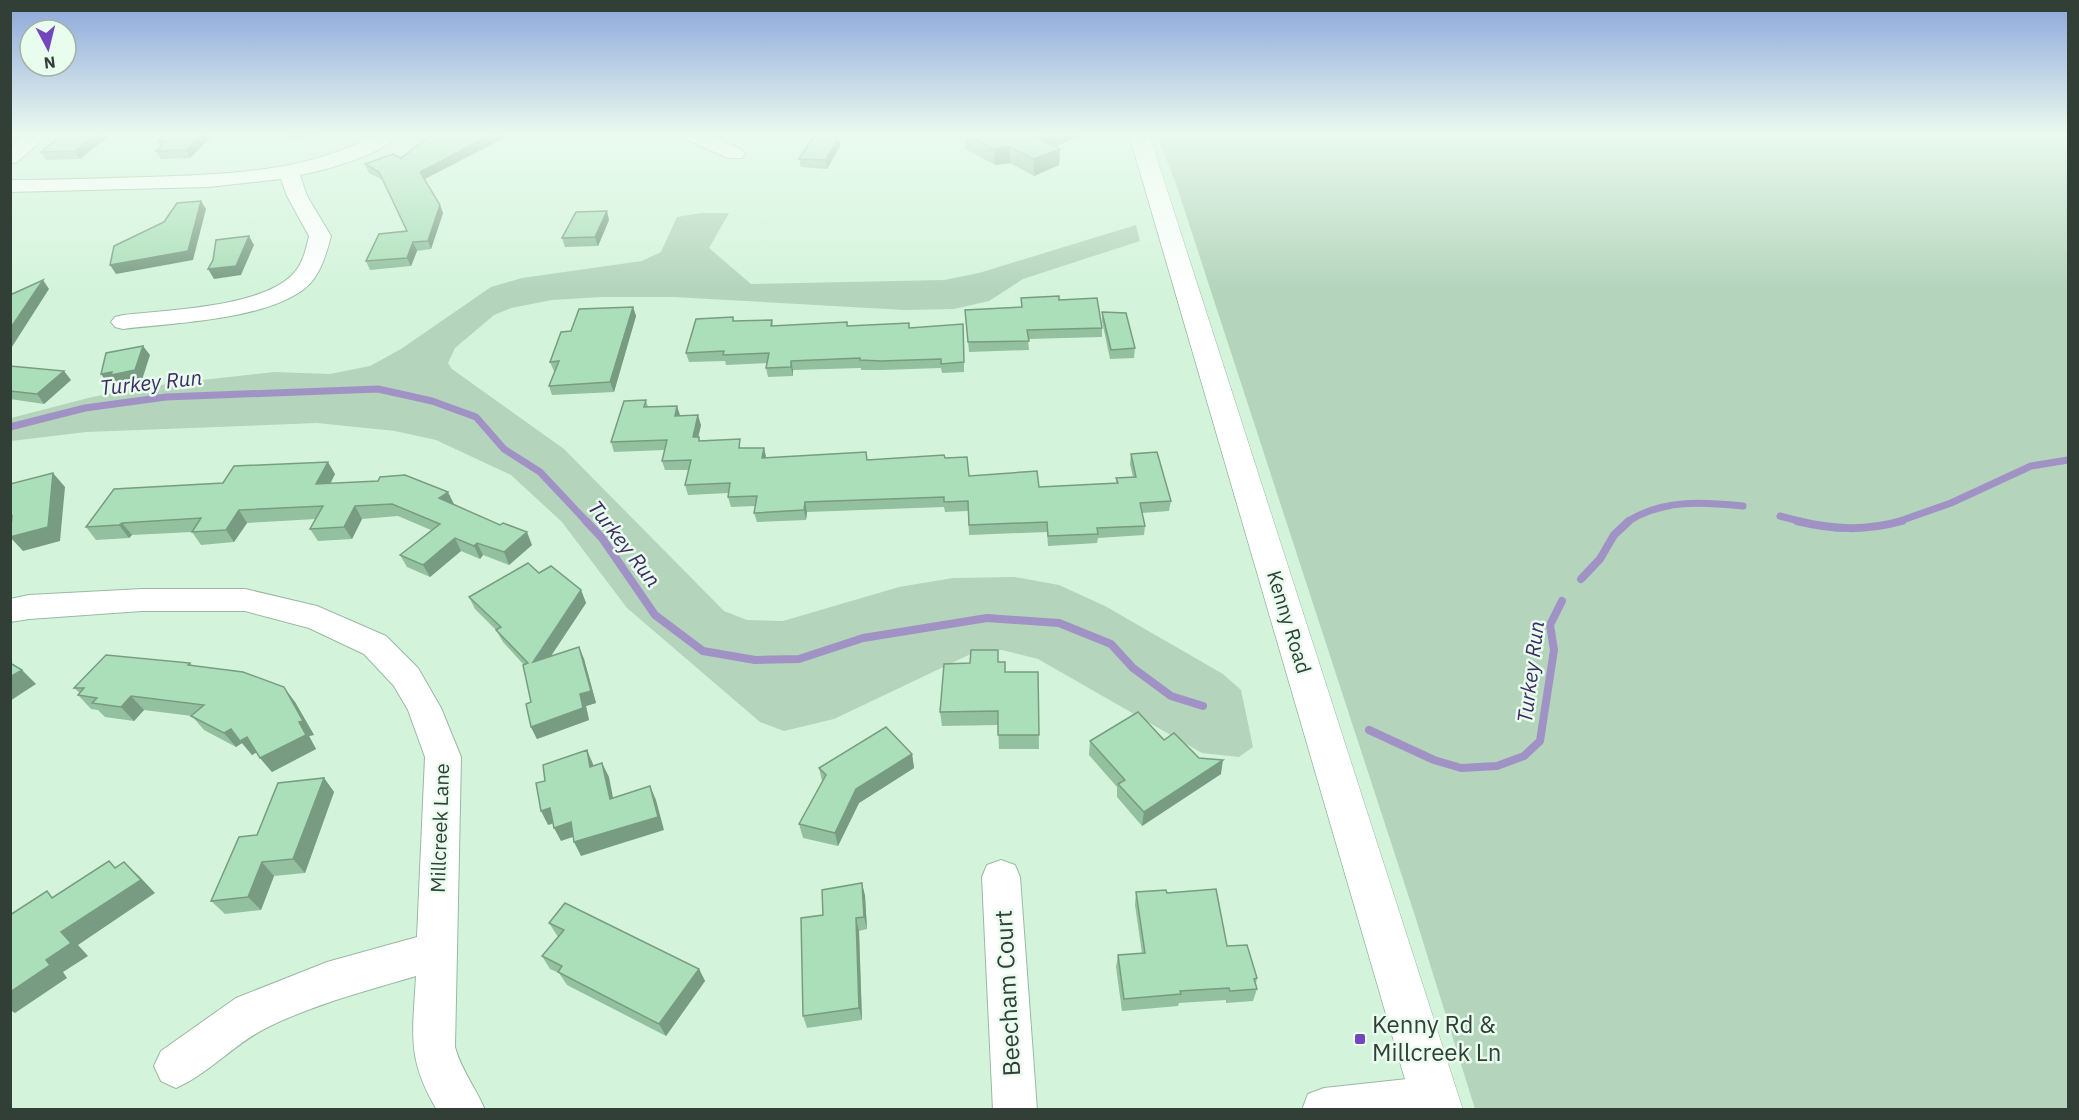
<svg xmlns="http://www.w3.org/2000/svg" width="2079" height="1120" viewBox="0 0 2079 1120" font-family="'IBM Plex Sans',sans-serif">
	<style>
		.green { fill: #b4d4bc }
		.lines { fill: none; stroke-linecap: round; stroke-linejoin: round }
		.stream-far1 { stroke: #a092c5; stroke-width: 7 }
		.stream { stroke: #a092c5; stroke-width: 8 }
		.street-casing { stroke: #9ab9a2; stroke-width: 2 }
		.primary-casing { stroke: #9ab9a2; stroke-width: 1 }
		.street { fill: #fff; fill-rule: evenodd }
		.primary { fill: #fff; fill-rule: evenodd }
		.wall { fill: #93c09f }
		.shaded-wall { fill: #789c82 }
		.building { fill: #abdfb9; stroke: #789c82; stroke-width: 1.5 }
		.poi-dot { fill: #7446be; stroke: #e9fdee; stroke-width: 2 }
		.labels { text-anchor: middle; stroke-width: 5; stroke-linejoin: round; paint-order: stroke }
		.street-label { font-size: 20px; fill: #323f36; stroke: #e9fdee }
		.water-label { font-size: 21px; font-style: italic; fill: #3f2967; stroke: #e9fdee }
		.near-street-label { font-size: 24px; fill: #323f36; stroke: #e9fdee }
		.near-poi-label { font-size: 24px; fill: #323f36; stroke: #e9fdee; text-anchor: start }
	</style>
	<rect width="100%" height="100%" fill="#d3f4db"/>
	<g class="green">
		<path d="M 1157,134 L 2068,134 L 2068,1109 L 1475,1109 L 1415,916 L 1176,184 Z"/>
		<path d="M 701,213 L 729,213 L 709,248 L 751,284 L 944,280 L 979,273 L 1136,225 L 1140,241 L 1023,279 L 989,301 L 954,309 L 905,310 L 673,297 L 602,297 L 552,300 L 511,308 L 494,315 L 455,348 L 448,363 L 452,369 L 564,449 L 724,611 L 747,620 L 783,621 L 899,587 L 953,578 L 1014,577 L 1059,585 L 1105,606 L 1223,674 L 1241,690 L 1253,747 L 1239,757 L 1202,753 L 1038,659 L 1002,650 L 975,652 L 834,719 L 784,731 L 760,722 L 627,608 L 562,522 L 511,475 L 436,440 L 395,431 L 317,423 L 86,432 L 11,441 L 11,418 L 92,397 L 167,384 L 274,372 L 330,374 L 370,366 L 401,349 L 491,287 L 522,278 L 642,261 L 661,252 L 677,217 Z"/>
	</g>
	<g class="lines">
		<g class="stream-far1">
			<path d="M 10,427 L 85,408 L 166,397 L 378,389 L 432,401 L 476,417 L 504,449 L 540,472 L 587,522"/>
			<path d="M 1780,516 L 1803,522"/>
			<path d="M 1627,522 C 1662,499 1702,502 1743,506"/>
			<path d="M 1897,522 L 1951,503 L 2031,466 L 2068,460"/>
		</g>
		<g class="stream">
			<path d="M 586,521 L 602,538 L 655,615 L 703,651 L 755,660 L 799,659 L 863,638 L 987,618 L 1059,623 L 1111,644 L 1133,668 L 1171,696 L 1203,706"/>
			<path d="M 1797,521 C 1834,530 1866,531 1902,521"/>
			<path d="M 1581,579 L 1600,559 L 1614,535 L 1629,521"/>
			<path d="M 1369,730 L 1434,760 L 1461,768 L 1497,766 L 1524,756 L 1540,741 L 1554,650 L 1550,625 L 1562,601"/>
		</g>
		<defs>
			<g id="street">
				<path d="M 28,134 L 49,134 L 17,162 L 10,164 L 10,148 Z"/>
				<path d="M 376,134 L 400,134 C 386,153 324,171 300,175 L 307,196 L 331,236 C 326,255 320,277 304,289 C 264,320 173,323 123,329 L 115,327 L 111,322 L 115,317 L 123,315 C 167,310 263,307 293,274 C 303,264 306,249 309,236 L 287,196 L 281,179 L 208,187 L 10,192 L 10,180 C 57,180 102,178 148,177 C 226,174 307,173 376,134 Z"/>
				<path d="M 681,134 L 707,134 L 742,150 L 745,154 L 742,158 L 728,158 L 683,138 Z"/>
				<path d="M 142,589 L 245,589 L 317,606 L 386,636 L 418,668 L 441,708 L 461,757 L 455,1047 C 461,1070 476,1088 485,1110 L 437,1110 C 406,1058 413,1033 416,976 C 366,991 315,1004 268,1027 C 235,1043 210,1073 176,1088 L 161,1081 L 154,1066 L 161,1051 L 236,998 L 327,962 L 417,937 L 425,757 L 408,710 L 394,686 L 364,654 L 309,628 L 245,611 L 142,611 L 29,619 L 10,622 L 10,599 L 29,595 Z"/>
				<path d="M 1001,860 L 1015,865 L 1020,877 L 1037,1110 L 993,1110 L 982,877 L 987,865 Z"/>
				<path d="M 1435,1076 L 1451,1082 L 1457,1098 L 1452,1110 L 1302,1110 L 1308,1094 L 1324,1088 Z"/>
			</g>
			<path id="primary" d="M 1129,134 L 1149,134 L 1463,1110 L 1414,1110 Z"/>
		</defs>
		<use href="#street" class="street-casing"/>
		<use href="#primary" class="primary-casing"/>
		<use href="#street" class="street"/>
		<use href="#primary" class="primary"/>
	</g>
	<g class="wall">
		<path d="M 63,134 L 111,134 L 80,159 L 46,160 L 41,152 Z"/>
		<path d="M 165,134 L 214,134 L 190,158 L 161,159 L 156,151 L 161,147 L 158,141 Z"/>
		<path d="M 287,134 L 323,134 L 320,138 L 289,139 Z"/>
		<path d="M 963,134 L 1082,134 L 1081,136 L 1054,146 L 1060,149 L 1059,165 L 1034,176 L 1010,163 L 995,165 L 965,149 L 965,139 L 964,139 Z"/>
		<path d="M 504,138 L 424,179 L 440,205 L 443,213 L 431,249 L 417,251 L 411,266 L 370,270 L 366,261 L 407,231 L 383,180 L 369,173 L 365,164 L 401,158 Z"/>
		<path d="M 840,146 L 827,169 L 801,167 L 799,159 Z"/>
		<path d="M 609,220 L 598,246 L 565,247 L 562,238 Z"/>
		<path d="M 1021,298 L 1059,300 L 1102,328 L 1102,337 L 1028,339 L 1029,350 L 969,352 L 966,319 L 1021,307 Z"/>
		<path d="M 633,307 L 636,316 L 614,392 L 552,395 L 549,386 L 555,371 L 554,371 L 550,362 L 571,331 Z"/>
		<path d="M 1102,312 L 1135,348 L 1134,358 L 1110,359 L 1102,321 Z"/>
		<path d="M 733,317 L 734,321 L 772,320 L 773,326 L 848,326 L 909,328 L 964,334 L 964,372 L 942,373 L 941,368 L 882,370 L 861,370 L 861,368 L 793,370 L 793,376 L 768,377 L 766,368 L 767,363 L 726,365 L 725,361 L 689,362 L 686,353 Z"/>
		<path d="M 10,366 L 71,380 L 44,404 L 10,399 Z"/>
		<path d="M 646,400 L 648,407 L 680,415 L 701,425 L 698,437 L 700,441 L 743,448 L 764,448 L 766,458 L 866,452 L 867,460 L 945,458 L 969,476 L 1039,487 L 1116,483 L 1116,478 L 1133,477 L 1130,464 L 1131,454 L 1171,501 L 1169,511 L 1142,513 L 1145,526 L 1144,535 L 1098,538 L 1097,543 L 1048,546 L 1047,532 L 969,535 L 968,511 L 945,512 L 944,507 L 807,512 L 806,520 L 757,522 L 754,513 L 755,506 L 731,507 L 728,497 L 729,493 L 688,495 L 685,485 L 689,470 L 665,470 L 662,461 L 665,450 L 614,452 L 611,442 Z"/>
		<path d="M 335,474 L 331,483 L 454,504 L 532,545 L 509,565 L 483,555 L 480,559 L 461,551 L 430,577 L 407,567 L 400,555 L 431,530 L 398,516 L 362,519 L 352,539 L 318,541 L 310,529 L 316,519 L 247,523 L 234,542 L 201,545 L 192,532 L 132,535 L 129,538 L 96,540 L 86,527 L 223,483 Z"/>
		<path d="M 539,573 L 581,590 L 586,603 L 551,656 L 579,647 L 584,659 L 596,703 L 586,706 L 589,720 L 537,739 L 531,727 L 531,702 L 524,665 L 503,642 L 496,630 L 475,609 L 469,597 Z"/>
		<path d="M 998,662 L 1006,672 L 1038,672 L 1039,749 L 999,749 L 998,725 L 942,726 L 940,712 Z"/>
		<path d="M 190,663 L 193,666 L 295,702 L 314,735 L 309,736 L 316,749 L 272,772 L 260,758 L 257,752 L 252,755 L 242,743 L 236,747 L 204,730 L 192,716 L 144,710 L 134,721 L 105,717 L 98,710 L 91,709 L 78,695 L 80,693 L 74,688 Z"/>
		<path d="M 1164,740 L 1199,758 L 1221,774 L 1142,826 L 1117,797 L 1117,787 L 1089,755 L 1090,741 Z"/>
		<path d="M 912,754 L 914,768 L 859,803 L 838,846 L 803,838 L 799,824 L 822,781 L 819,768 Z"/>
		<path d="M 324,778 L 334,792 L 305,873 L 274,876 L 261,910 L 225,914 L 211,901 L 257,835 Z"/>
		<path d="M 862,883 L 865,896 L 867,929 L 859,931 L 862,1020 L 807,1028 L 803,1016 L 823,915 Z"/>
		<path d="M 1136,892 L 1167,893 L 1227,946 L 1257,978 L 1256,984 L 1257,989 L 1253,1001 L 1226,1003 L 1226,1000 L 1179,1003 L 1178,1006 L 1122,1011 L 1116,967 L 1118,955 L 1142,953 L 1135,905 Z"/>
		<path d="M 549,923 L 699,969 L 705,981 L 666,1036 L 567,985 L 559,973 L 550,969 L 542,956 L 558,937 Z"/>
	</g>
	<g class="shaded-wall">
		<path d="M 96,134 L 111,134 L 80,159 L 75,151 Z"/>
		<path d="M 201,134 L 214,134 L 190,158 L 186,150 Z"/>
		<path d="M 492,134 L 502,134 L 504,138 L 423,180 L 420,172 Z"/>
		<path d="M 1044,134 L 1082,134 L 1081,136 L 1036,154 L 1036,137 Z"/>
		<path d="M 839,137 L 840,146 L 827,169 L 826,160 Z"/>
		<path d="M 1010,147 L 1010,163 L 995,165 L 994,149 Z"/>
		<path d="M 1060,149 L 1059,165 L 1034,176 L 1034,159 Z"/>
		<path d="M 201,201 L 206,209 L 193,260 L 116,274 L 110,265 Z"/>
		<path d="M 440,205 L 443,213 L 431,249 L 428,241 Z"/>
		<path d="M 607,211 L 609,220 L 598,246 L 595,237 Z"/>
		<path d="M 249,236 L 254,245 L 241,275 L 214,279 L 208,269 Z"/>
		<path d="M 413,242 L 417,251 L 411,266 L 407,258 Z"/>
		<path d="M 43,280 L 49,289 L 10,350 L 10,329 Z"/>
		<path d="M 633,307 L 636,316 L 614,392 L 610,382 Z"/>
		<path d="M 143,346 L 150,355 L 142,380 L 117,384 L 116,382 L 107,383 L 101,374 L 112,372 Z"/>
		<path d="M 791,361 L 793,370 L 793,376 L 791,367 Z"/>
		<path d="M 64,371 L 71,380 L 44,404 L 37,394 Z"/>
		<path d="M 677,406 L 680,415 L 675,416 Z"/>
		<path d="M 698,415 L 701,425 L 696,447 L 693,437 Z"/>
		<path d="M 764,448 L 766,457 L 765,468 L 762,458 Z"/>
		<path d="M 328,462 L 335,474 L 323,496 L 316,484 Z"/>
		<path d="M 53,473 L 65,487 L 60,541 L 23,551 L 10,537 Z"/>
		<path d="M 448,492 L 454,504 L 446,511 L 439,498 Z"/>
		<path d="M 805,502 L 807,512 L 806,520 L 804,510 Z"/>
		<path d="M 355,506 L 362,519 L 352,539 L 344,527 Z"/>
		<path d="M 239,510 L 247,523 L 234,542 L 226,530 Z"/>
		<path d="M 122,523 L 132,535 L 129,538 L 119,525 Z"/>
		<path d="M 527,532 L 532,545 L 509,565 L 504,552 Z"/>
		<path d="M 455,538 L 461,551 L 430,577 L 423,565 Z"/>
		<path d="M 477,543 L 483,555 L 480,559 L 474,546 Z"/>
		<path d="M 581,590 L 586,603 L 539,674 L 533,662 Z"/>
		<path d="M 579,647 L 584,659 L 596,703 L 586,706 L 589,720 L 537,739 L 531,727 L 580,694 Z"/>
		<path d="M 22,670 L 36,684 L 10,701 L 10,677 Z"/>
		<path d="M 284,687 L 295,702 L 314,735 L 309,736 L 316,749 L 272,772 L 260,758 Z"/>
		<path d="M 131,696 L 144,710 L 134,721 L 121,707 Z"/>
		<path d="M 231,729 L 247,737 L 259,751 L 252,755 L 242,743 L 236,747 L 224,733 Z"/>
		<path d="M 587,750 L 593,764 L 597,781 L 590,767 Z"/>
		<path d="M 912,754 L 914,768 L 859,803 L 838,846 L 835,833 L 856,789 Z"/>
		<path d="M 1223,760 L 1221,774 L 1142,826 L 1144,812 Z"/>
		<path d="M 602,763 L 609,777 L 616,813 L 610,799 Z"/>
		<path d="M 324,778 L 334,792 L 305,873 L 293,859 Z"/>
		<path d="M 650,786 L 656,800 L 664,830 L 581,856 L 574,842 Z"/>
		<path d="M 550,808 L 558,822 L 548,825 L 541,811 Z"/>
		<path d="M 571,822 L 579,835 L 561,841 L 554,828 Z"/>
		<path d="M 124,862 L 139,876 L 155,893 L 78,945 L 88,956 L 63,972 L 67,978 L 15,1013 L 10,1010 L 10,992 L 46,960 L 61,932 Z"/>
		<path d="M 262,862 L 274,876 L 261,910 L 248,897 Z"/>
		<path d="M 862,883 L 865,896 L 867,929 L 864,917 Z"/>
		<path d="M 856,918 L 859,931 L 862,1020 L 859,1008 Z"/>
		<path d="M 699,969 L 705,981 L 666,1036 L 659,1024 Z"/>
	</g>
	<g class="building">
		<path d="M 63,134 L 96,134 L 75,151 L 41,152 Z"/>
		<path d="M 165,134 L 201,134 L 186,150 L 156,151 L 166,141 L 158,141 Z"/>
		<path d="M 433,134 L 492,134 L 420,172 L 440,205 L 428,241 L 413,242 L 407,258 L 366,261 L 379,234 L 407,231 L 379,172 L 365,164 L 393,154 L 401,158 Z"/>
		<path d="M 967,134 L 1044,134 L 1036,137 L 1060,149 L 1034,159 L 1010,147 L 994,149 Z"/>
		<path d="M 814,136 L 839,137 L 826,160 L 799,159 Z"/>
		<path d="M 201,201 L 188,251 L 110,265 L 114,246 L 164,222 L 177,203 Z"/>
		<path d="M 607,211 L 595,237 L 562,238 L 576,212 Z"/>
		<path d="M 249,236 L 236,266 L 208,269 L 213,260 L 216,240 Z"/>
		<path d="M 43,280 L 10,329 L 10,295 Z"/>
		<path d="M 1059,296 L 1059,300 L 1097,298 L 1102,328 L 1027,330 L 1029,341 L 968,342 L 965,310 L 1022,307 L 1021,298 Z"/>
		<path d="M 633,307 L 610,382 L 549,386 L 559,361 L 550,362 L 561,332 L 571,331 L 579,309 Z"/>
		<path d="M 1102,312 L 1126,313 L 1135,348 L 1111,350 Z"/>
		<path d="M 733,317 L 733,321 L 772,320 L 771,326 L 847,322 L 847,326 L 909,323 L 909,328 L 963,324 L 964,362 L 941,364 L 941,359 L 881,361 L 860,360 L 860,358 L 791,361 L 791,367 L 766,368 L 769,353 L 723,355 L 724,351 L 686,353 L 696,319 Z"/>
		<path d="M 143,346 L 135,370 L 111,375 L 112,372 L 101,374 L 106,353 Z"/>
		<path d="M 10,366 L 64,371 L 37,394 L 10,391 Z"/>
		<path d="M 646,400 L 644,407 L 677,406 L 675,416 L 698,415 L 693,437 L 699,437 L 699,441 L 740,439 L 739,448 L 764,448 L 762,458 L 866,452 L 867,460 L 944,455 L 945,458 L 967,457 L 969,476 L 1037,471 L 1039,487 L 1118,483 L 1116,478 L 1136,477 L 1131,454 L 1157,452 L 1171,501 L 1140,503 L 1145,526 L 1097,528 L 1098,534 L 1048,536 L 1047,522 L 969,525 L 968,501 L 944,502 L 944,497 L 805,502 L 804,510 L 754,513 L 757,496 L 728,497 L 730,483 L 685,485 L 691,460 L 662,461 L 667,440 L 611,442 L 624,401 Z"/>
		<path d="M 328,462 L 316,484 L 378,481 L 380,477 L 405,475 L 448,492 L 439,498 L 500,525 L 503,523 L 527,532 L 504,552 L 477,543 L 474,546 L 455,538 L 423,565 L 400,555 L 440,524 L 392,504 L 355,506 L 344,527 L 310,529 L 323,506 L 239,510 L 226,530 L 192,532 L 201,518 L 122,523 L 119,525 L 86,527 L 114,489 L 223,483 L 234,466 Z"/>
		<path d="M 53,473 L 48,527 L 10,537 L 12,516 L 10,517 L 10,484 Z"/>
		<path d="M 528,563 L 539,573 L 551,566 L 581,590 L 533,662 L 579,647 L 591,691 L 580,694 L 583,708 L 531,727 L 526,704 L 531,702 L 523,665 L 528,663 L 496,630 L 501,627 L 469,597 Z"/>
		<path d="M 971,650 L 998,650 L 998,662 L 1005,662 L 1005,672 L 1038,672 L 1039,735 L 998,735 L 998,711 L 940,712 L 944,664 L 970,663 Z"/>
		<path d="M 106,655 L 190,663 L 188,665 L 243,672 L 284,687 L 303,721 L 299,722 L 306,735 L 260,758 L 247,737 L 240,741 L 231,729 L 224,733 L 191,716 L 204,705 L 131,696 L 121,707 L 92,703 L 97,698 L 78,695 L 84,688 L 74,688 Z"/>
		<path d="M 10,663 L 22,670 L 10,677 Z"/>
		<path d="M 1138,712 L 1164,740 L 1174,733 L 1199,758 L 1223,760 L 1144,812 L 1118,784 L 1125,780 L 1090,741 Z"/>
		<path d="M 886,727 L 912,754 L 856,789 L 835,833 L 799,824 L 826,775 L 819,768 Z"/>
		<path d="M 587,750 L 590,767 L 602,763 L 610,799 L 650,786 L 658,817 L 574,842 L 571,822 L 554,828 L 550,808 L 541,811 L 536,783 L 545,781 L 543,765 Z"/>
		<path d="M 324,778 L 293,859 L 262,862 L 248,897 L 211,901 L 239,837 L 257,835 L 278,783 Z"/>
		<path d="M 109,861 L 115,868 L 124,862 L 141,880 L 61,932 L 71,943 L 46,960 L 50,965 L 10,992 L 10,915 L 47,891 L 52,898 Z"/>
		<path d="M 862,883 L 864,917 L 856,918 L 859,1008 L 803,1016 L 801,918 L 823,915 L 822,890 Z"/>
		<path d="M 1216,889 L 1227,946 L 1247,945 L 1257,978 L 1254,979 L 1257,989 L 1230,991 L 1229,988 L 1180,991 L 1181,994 L 1124,999 L 1118,955 L 1145,953 L 1136,892 L 1166,890 L 1167,893 Z"/>
		<path d="M 565,903 L 699,969 L 659,1024 L 558,972 L 562,966 L 542,956 L 564,930 L 549,923 Z"/>
	</g>
	<linearGradient id="sky" x2="0" y2="1"><stop stop-color="#8ba6da"/><stop offset="0.46" stop-color="#ebfaef"/><stop offset="1" stop-color="#ebfaef" stop-opacity="0"/></linearGradient>
	<rect width="2079" height="291" fill="url(#sky)"/>
	<rect class="poi-dot" x="1354" y="1033" width="12" height="12" rx="3"/>
	<g class="labels">
		<g class="street-label">
			<text transform="translate(1289 622) rotate(73)" y="7">Kenny Road</text>
			<text transform="translate(440 828) rotate(-88)" y="7">Millcreek Lane</text>
		</g>
		<g class="water-label">
			<text transform="translate(151 383) rotate(-6)" y="7">Turkey Run</text>
			<text transform="translate(624 544) rotate(52)" y="7">Turkey Run</text>
			<text transform="translate(1531 672) rotate(-83)" y="7">Turkey Run</text>
		</g>
		<g class="near-street-label">
			<text transform="translate(1008 993) rotate(-93)" y="8">Beecham Court</text>
		</g>
		<g class="near-poi-label">
			<text x="1372" y="1033">Kenny Rd &amp;<tspan x="1372" dy="28">Millcreek Ln</tspan></text>
		</g>
	</g>
	<rect width="2079" height="1120" fill="none" stroke="#323f36" stroke-width="24"/>
	<g transform="translate(48 48) rotate(173)"><circle r="28" fill="#e9fdee" stroke="#a0b1a4" stroke-width="1.5"/>
	<path d="M0-4.5L10 22L0 15L-10 22Z" fill="#7446be"/>
	<text y="-9" font-size="16" font-weight="bold" text-anchor="middle" fill="#323f36">N</text>
	</g>
</svg>
